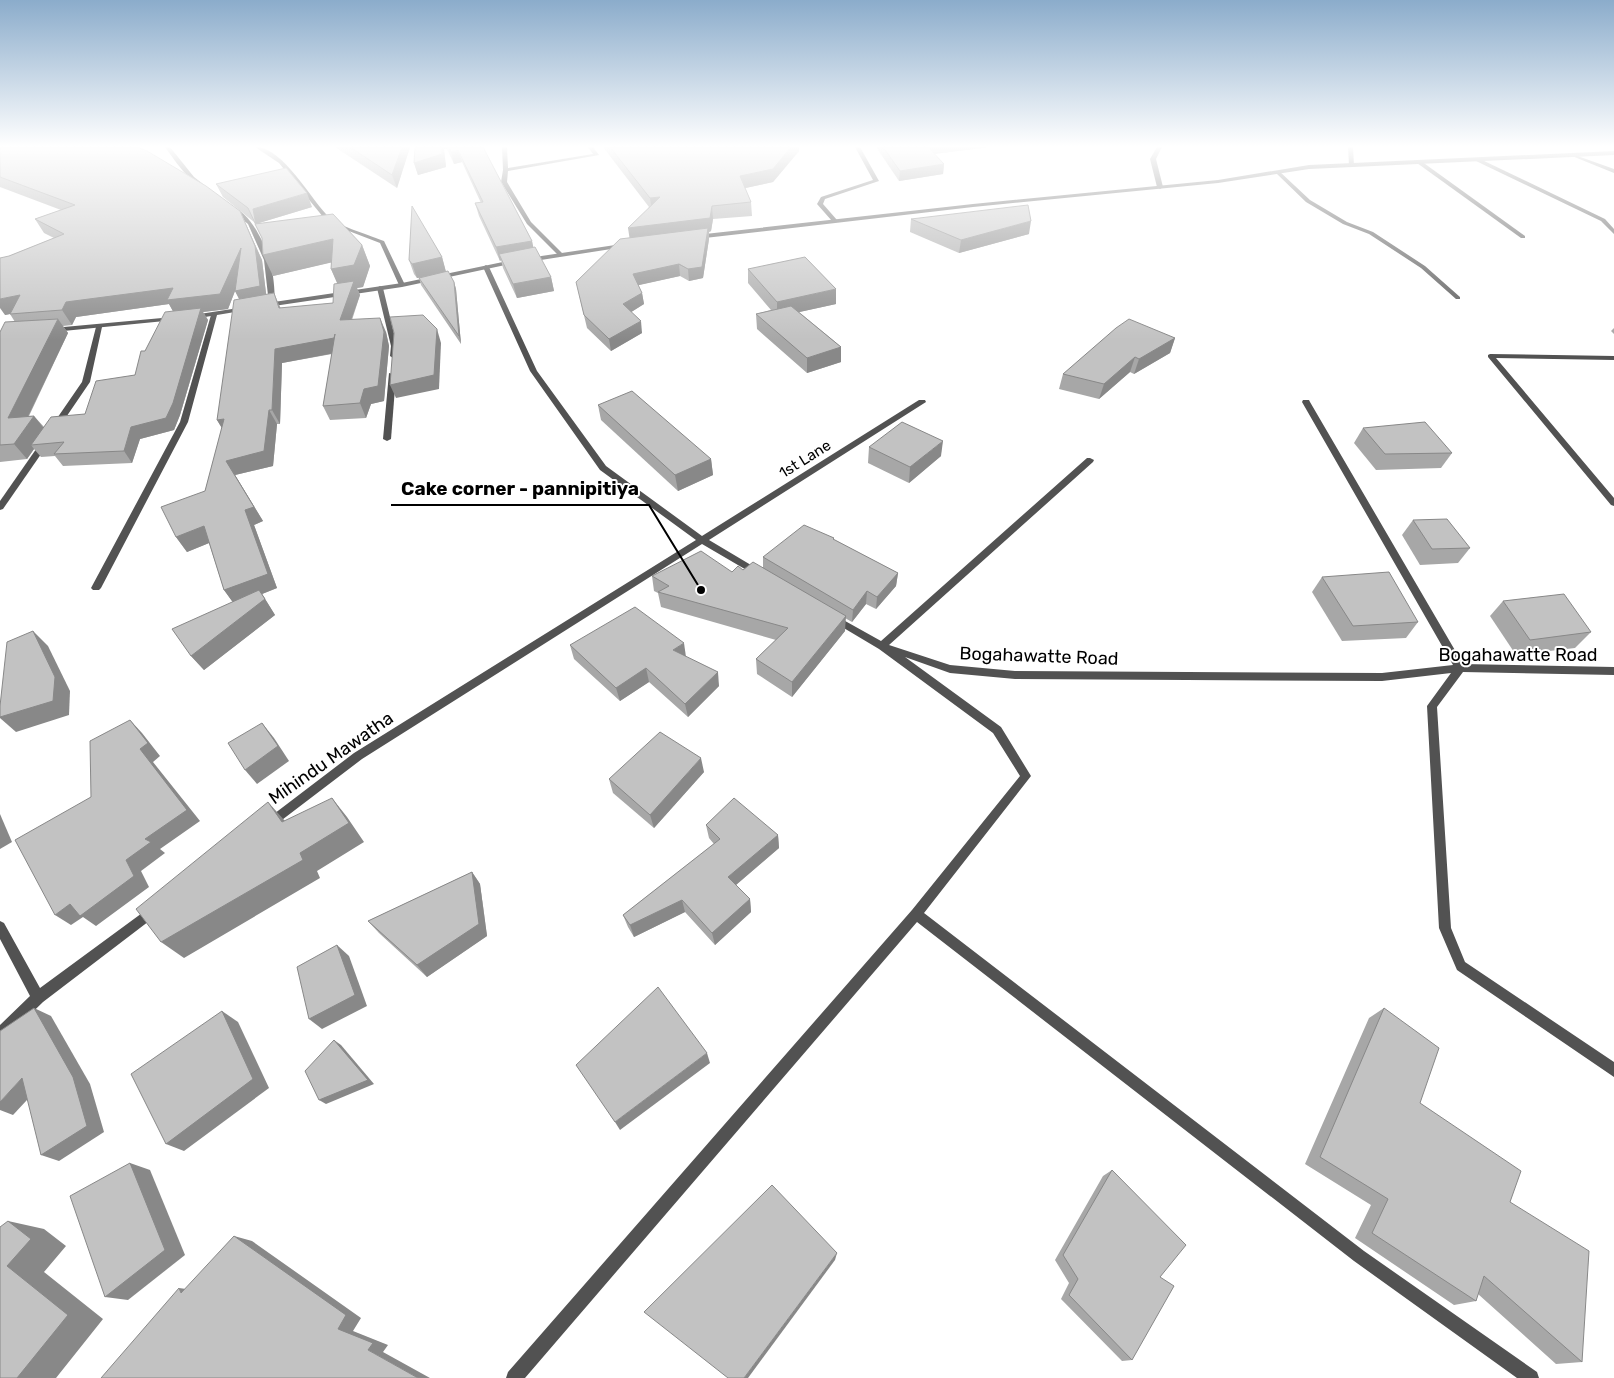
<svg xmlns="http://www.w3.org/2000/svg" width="1614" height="1378" viewBox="0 0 1614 1378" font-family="Rubik,sans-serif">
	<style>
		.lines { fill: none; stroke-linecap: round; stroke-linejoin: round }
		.minor { fill: #525252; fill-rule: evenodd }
		.tertiary { fill: #525252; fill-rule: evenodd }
		.wall { fill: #a7a7a7; fill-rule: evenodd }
		.shaded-wall { fill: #888 }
		.building { fill: #c2c2c2; stroke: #888 }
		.labels { text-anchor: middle; stroke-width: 4; stroke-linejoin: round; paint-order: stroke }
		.far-street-label { font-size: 15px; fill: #000; stroke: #fff }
		.street-label { font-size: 18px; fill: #000; stroke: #fff }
		.leader { fill: none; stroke: #000; stroke-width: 2 }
		.callout-dot { fill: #000; stroke: #fff; stroke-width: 2 }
		.callout-label { font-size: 19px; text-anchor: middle; font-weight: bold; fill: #000; stroke: #fff; stroke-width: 4; stroke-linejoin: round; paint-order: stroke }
	</style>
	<rect width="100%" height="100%" fill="#fff"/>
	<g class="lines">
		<g class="minor">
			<path d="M 165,147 L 170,147 L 194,177 L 203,184 L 203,186 C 191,185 173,158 165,147 Z"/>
			<path d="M 255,147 C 284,147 311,201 331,219 C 337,225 374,237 384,241 L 405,285 L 404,286 L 399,285 L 380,243 L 328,223 L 279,163 Z"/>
			<path d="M 502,147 L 507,147 L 508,168 L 593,154 L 588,147 L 593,147 L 599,155 L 508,171 L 507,182 L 531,222 L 562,253 L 562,255 L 558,255 L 527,224 L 501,182 L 503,170 Z"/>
			<path d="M 855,147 L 860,147 L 879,181 L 825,199 L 823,204 L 837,220 L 832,221 L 817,204 L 821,197 L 873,180 Z"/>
			<path d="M 1157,147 L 1162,147 L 1156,159 L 1163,187 L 1160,189 L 1157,187 L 1150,159 Z"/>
			<path d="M 1348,147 L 1353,147 L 1354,166 L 1349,165 Z"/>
			<path d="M 1572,154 L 1614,169 L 1614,173 L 1572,156 Z"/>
			<path d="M 1476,159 L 1480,159 L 1605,219 L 1614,229 L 1614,234 L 1601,221 L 1476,161 Z"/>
			<path d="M 1417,161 L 1421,161 L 1525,236 L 1525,238 L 1521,238 L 1417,163 Z"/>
			<path d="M 1279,171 L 1310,200 L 1347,222 L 1373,232 L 1425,266 L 1460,297 L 1460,299 L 1456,299 L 1421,268 L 1369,234 L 1343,224 L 1306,202 L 1277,174 L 1276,173 Z"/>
			<path d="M 231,208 C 248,208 265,244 269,259 C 273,268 276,296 274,305 L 269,304 L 264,260 L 248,224 L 231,210 Z"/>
			<path d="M 486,265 L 489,267 L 537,371 L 606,466 L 702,536 L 919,400 L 925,400 L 926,402 L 709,540 L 761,571 L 762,573 L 761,575 L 755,575 L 702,544 L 362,759 L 274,826 L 270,828 L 266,826 L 264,823 L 266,820 L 354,753 L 696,540 L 600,470 L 530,371 L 483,267 Z"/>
			<path d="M 380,286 L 383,288 L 397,346 L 396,356 L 393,358 L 390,356 L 391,346 L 377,288 Z"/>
			<path d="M 214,313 L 217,315 L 188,422 L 101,588 L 99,590 L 93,590 L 91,588 L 180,422 L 211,315 Z"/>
			<path d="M 99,325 L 102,327 L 90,382 L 58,429 L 52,429 L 51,427 L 82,382 L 96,327 Z"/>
			<path d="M 1490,354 L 1614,356 L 1614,360 L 1496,358 L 1614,498 L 1614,506 L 1611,505 L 1488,357 L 1488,355 Z"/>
			<path d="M 389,373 L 396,375 L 391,439 L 387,441 L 383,439 Z"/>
			<path d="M 1303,400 L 1309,400 L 1310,402 L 1463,664 L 1614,667 L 1614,675 L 1463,672 L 1437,707 L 1451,928 L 1465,962 L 1614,1062 L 1614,1077 L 1457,970 L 1439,928 L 1427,706 L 1451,673 L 1382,681 L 1015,679 L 950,673 L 905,657 L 1001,727 L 1031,776 L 924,913 L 1364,1251 L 1537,1372 L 1539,1378 L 1517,1378 L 1354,1261 L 917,922 L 525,1378 L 506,1378 L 508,1372 L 912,910 L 1020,776 L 993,733 L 879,649 L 832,621 L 830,619 L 832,617 L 838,617 L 881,641 L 1087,458 L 1090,458 L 1094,460 L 1093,462 L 889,645 L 950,665 L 1015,671 L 1382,673 L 1453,665 L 1302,402 Z"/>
			<path d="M 41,442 L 47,442 L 48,444 L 3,509 L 0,510 L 0,501 Z"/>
			<path d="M 153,905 L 157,907 L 159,911 L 157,915 L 43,1002 L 5,1039 L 0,1041 L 0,1025 L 30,996 L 0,939 L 0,921 L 4,923 L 40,988 Z"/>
		</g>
		<g class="tertiary">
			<path d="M 1614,151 L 1614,155 L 1309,169 L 1218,183 L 973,207 L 696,239 L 693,237 L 696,235 L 973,204 L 1218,180 L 1309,165 Z"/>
			<path d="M 622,244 L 624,245 L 624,247 L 528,262 L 525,260 L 528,258 Z"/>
			<path d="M 513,260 L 515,261 L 515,263 L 402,287 L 267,307 L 264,305 L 267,303 L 402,283 Z"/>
			<path d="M 245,307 L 248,309 L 247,310 L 193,319 L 190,317 L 193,315 Z"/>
			<path d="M 173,317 L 175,318 L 175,320 L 53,332 L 50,330 L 53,328 Z"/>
		</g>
	</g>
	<g class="wall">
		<path d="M 0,147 L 240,211 L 262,260 L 266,294 L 281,308 L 333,303 L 338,284 L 331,269 L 332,262 L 273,276 L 262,238 L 254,222 L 223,197 L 216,184 L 312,207 L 259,223 L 362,245 L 370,266 L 363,287 L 357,288 L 360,295 L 352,320 L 386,332 L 389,346 L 384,401 L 371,404 L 366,418 L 330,420 L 323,406 L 332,354 L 282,363 L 280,424 L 277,424 L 273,466 L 235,475 L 263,521 L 254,525 L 277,588 L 262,594 L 275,615 L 204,670 L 191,656 L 233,602 L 224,590 L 209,543 L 187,552 L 176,537 L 205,491 L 222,428 L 217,420 L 239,299 L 235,291 L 228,309 L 203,312 L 208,320 L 180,415 L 174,430 L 140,439 L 132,463 L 63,466 L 55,456 L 41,457 L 34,449 L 27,459 L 0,462 L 0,332 L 15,322 L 10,314 L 5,315 L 9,256 L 54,238 L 44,233 L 35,219 L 61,210 L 0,187 ZM 169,304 L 173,311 L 145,351 L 135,375 L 85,414 L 44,427 L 34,416 L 29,416 L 68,333 L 63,326 L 72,325 L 76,317 Z"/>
		<path d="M 335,147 L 410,147 L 397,188 Z"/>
		<path d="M 415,147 L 483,147 L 532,241 L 533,248 L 551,277 L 554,291 L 517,298 L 503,268 L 501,260 L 500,261 L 479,216 L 475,203 L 481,203 L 462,162 L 454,164 L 447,149 L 444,149 L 446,167 L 418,175 L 414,163 Z"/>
		<path d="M 603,147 L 799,147 L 799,151 L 773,182 L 745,188 L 751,202 L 752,216 L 713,219 L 711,231 L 709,232 L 709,239 L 703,278 L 689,281 L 680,276 L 638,285 L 642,293 L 644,304 L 631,312 L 642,333 L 611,351 L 587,328 L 576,282 L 630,238 L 649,207 Z"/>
		<path d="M 876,147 L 990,147 L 934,154 L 944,164 L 943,174 L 899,181 Z"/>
		<path d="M 911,219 L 1029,234 L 959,253 L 910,232 Z"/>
		<path d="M 442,257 L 446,272 L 454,282 L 456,289 L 461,344 L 421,285 L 419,278 L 417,278 L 414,274 L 409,260 Z"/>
		<path d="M 748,269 L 836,304 L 799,312 L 841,347 L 841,362 L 807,373 L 757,329 L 756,314 L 771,310 L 748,283 Z"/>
		<path d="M 1614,328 L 1614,334 L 1611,331 Z"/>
		<path d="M 1175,338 L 1170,353 L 1134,374 L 1130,372 L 1099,399 L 1059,389 L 1063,374 Z"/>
		<path d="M 598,405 L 711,459 L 713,475 L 678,491 L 601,420 Z"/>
		<path d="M 1363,428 L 1452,453 L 1441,468 L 1376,470 L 1354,443 Z"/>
		<path d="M 869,447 L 941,456 L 909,483 L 868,463 Z"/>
		<path d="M 1413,520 L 1470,548 L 1458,563 L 1420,565 L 1402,535 Z"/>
		<path d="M 834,538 L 834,540 L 898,573 L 896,586 L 876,609 L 866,604 L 852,622 L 845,618 L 845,631 L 792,697 L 757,674 L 756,659 L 776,640 L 661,607 L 658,593 L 654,591 L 652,576 L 732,572 L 743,570 L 763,568 L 763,557 Z"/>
		<path d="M 1322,577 L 1418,622 L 1406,638 L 1342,641 L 1312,592 Z"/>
		<path d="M 1503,601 L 1591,632 L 1575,648 L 1516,655 L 1490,616 Z"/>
		<path d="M 570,645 L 686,657 L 719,686 L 688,717 L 649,682 L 620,701 L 574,659 Z"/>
		<path d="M 704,772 L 654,828 L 613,793 L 609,779 Z"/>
		<path d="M 706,825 L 778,835 L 779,848 L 736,885 L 750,899 L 751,912 L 715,945 L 685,912 L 634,937 L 628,927 L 623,915 L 714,844 L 709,838 Z"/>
		<path d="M 472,872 L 480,884 L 487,936 L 427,977 L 379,933 L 368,921 Z"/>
		<path d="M 1384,1008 L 1420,1103 L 1510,1202 L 1582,1362 L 1556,1364 L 1478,1294 L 1476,1301 L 1454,1305 L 1355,1238 L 1371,1205 L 1305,1164 L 1369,1018 Z"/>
		<path d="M 1112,1170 L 1160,1277 L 1132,1360 L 1122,1361 L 1061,1299 L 1069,1283 L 1055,1260 L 1103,1176 Z"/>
	</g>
	<g class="shaded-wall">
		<path d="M 402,147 L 410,147 L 397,188 L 392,175 Z"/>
		<path d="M 442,147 L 447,147 L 447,149 L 444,149 L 446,167 L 418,175 L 414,163 Z"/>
		<path d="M 791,147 L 799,147 L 799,151 L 773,182 L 741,189 L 740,176 Z"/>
		<path d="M 925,147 L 990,147 L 925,155 Z"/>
		<path d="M 458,150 L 462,162 L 454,164 L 451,152 Z"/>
		<path d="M 944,164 L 943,174 L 899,181 L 900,171 Z"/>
		<path d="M 307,193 L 312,207 L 259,223 L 256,225 L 253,209 Z"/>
		<path d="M 660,197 L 652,211 L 650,198 Z"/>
		<path d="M 712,206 L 713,219 L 711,231 L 709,232 L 709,239 L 703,278 L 689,281 L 688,269 L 630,241 L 628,228 Z"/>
		<path d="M 240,211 L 262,260 L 267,301 L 243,306 L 235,291 L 228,309 L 203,312 L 208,320 L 180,415 L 174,430 L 140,439 L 132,463 L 124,451 L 131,427 L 175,315 L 169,304 L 76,317 L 72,325 L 62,310 L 66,302 L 241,248 L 260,286 Z"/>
		<path d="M 1031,221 L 1029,234 L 959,253 L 961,240 Z"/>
		<path d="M 333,239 L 342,260 L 273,276 L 263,255 Z"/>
		<path d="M 532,241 L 535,255 L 499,254 L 501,260 L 500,261 L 496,247 Z"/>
		<path d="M 362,245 L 370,266 L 363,287 L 357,288 L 360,295 L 346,334 L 340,320 L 340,290 L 331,269 Z"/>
		<path d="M 442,257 L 446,272 L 417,278 L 412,264 Z"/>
		<path d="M 679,264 L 680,276 L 635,286 L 633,274 Z"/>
		<path d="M 551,277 L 554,291 L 517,298 L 513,284 Z"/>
		<path d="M 454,282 L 456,289 L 461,344 L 459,336 Z"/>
		<path d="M 836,289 L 836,304 L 777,317 L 777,302 Z"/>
		<path d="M 274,293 L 280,307 L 286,322 L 279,308 Z"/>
		<path d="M 642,293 L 644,304 L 625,316 L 623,304 Z"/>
		<path d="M 20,295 L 10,314 L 5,315 L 0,308 L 0,299 Z"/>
		<path d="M 380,318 L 386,332 L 389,346 L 384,401 L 371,404 L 366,418 L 360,403 Z"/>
		<path d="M 58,319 L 68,333 L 20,433 L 8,418 Z"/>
		<path d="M 641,321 L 642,333 L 611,351 L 609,339 Z"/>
		<path d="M 437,329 L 441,343 L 439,389 L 396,398 L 390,385 Z"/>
		<path d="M 335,334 L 340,352 L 282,363 L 280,424 L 272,410 L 275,349 Z"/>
		<path d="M 1175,338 L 1170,353 L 1134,374 L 1139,359 Z"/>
		<path d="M 841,347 L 841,362 L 807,373 L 807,358 Z"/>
		<path d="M 1135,357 L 1130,372 L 1099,399 L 1104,384 Z"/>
		<path d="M 269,410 L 277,424 L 273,466 L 235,475 L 263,521 L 254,525 L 277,588 L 262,594 L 275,615 L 204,670 L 191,656 L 234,604 L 224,590 L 226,461 Z"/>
		<path d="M 34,416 L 46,431 L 31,445 L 34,449 L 27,459 L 14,444 Z"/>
		<path d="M 224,419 L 226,435 L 217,420 Z"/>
		<path d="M 943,441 L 941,456 L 909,483 L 910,467 Z"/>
		<path d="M 711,459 L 713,475 L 678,491 L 675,475 Z"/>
		<path d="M 204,526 L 214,541 L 187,552 L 176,537 Z"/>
		<path d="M 898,573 L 896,586 L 876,609 L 877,597 Z"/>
		<path d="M 867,591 L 866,604 L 852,622 L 853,610 Z"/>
		<path d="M 846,616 L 845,631 L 792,697 L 792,682 Z"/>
		<path d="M 33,631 L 48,646 L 70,691 L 69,715 L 16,732 L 0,718 L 0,717 Z"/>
		<path d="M 684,643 L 686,657 L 673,650 Z"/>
		<path d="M 646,668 L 649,682 L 620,701 L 616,688 Z"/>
		<path d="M 718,672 L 719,686 L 688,717 L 685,704 Z"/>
		<path d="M 130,720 L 142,733 L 160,756 L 153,762 L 200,821 L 160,849 L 165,853 L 141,871 L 149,887 L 96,926 L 83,917 L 71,925 L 55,915 L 126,860 L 145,839 L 140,749 Z"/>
		<path d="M 262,723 L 274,738 L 289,761 L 257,784 L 245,770 Z"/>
		<path d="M 701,758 L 704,772 L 654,828 L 650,815 Z"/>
		<path d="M 332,798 L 347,817 L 364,842 L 317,871 L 320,878 L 184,958 L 161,942 L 300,853 Z"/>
		<path d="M 268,802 L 285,821 L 282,822 Z"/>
		<path d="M 0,814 L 12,842 L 0,849 Z"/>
		<path d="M 778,835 L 779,848 L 730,890 L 728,877 Z"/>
		<path d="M 472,872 L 480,884 L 487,936 L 427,977 L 417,965 Z"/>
		<path d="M 750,899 L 751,912 L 715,945 L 712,933 Z"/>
		<path d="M 682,900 L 685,912 L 634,937 L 630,925 Z"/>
		<path d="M 337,945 L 349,956 L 367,1006 L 322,1029 L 309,1019 Z"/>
		<path d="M 34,1008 L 51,1016 L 90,1084 L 104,1132 L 59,1161 L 41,1155 Z"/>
		<path d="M 222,1011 L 238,1022 L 269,1088 L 184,1151 L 166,1144 Z"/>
		<path d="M 334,1040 L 341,1045 L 374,1084 L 326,1104 L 319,1100 Z"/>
		<path d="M 707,1053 L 710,1063 L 620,1130 L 615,1122 Z"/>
		<path d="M 22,1078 L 40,1086 L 13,1115 L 0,1110 L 0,1102 Z"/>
		<path d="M 130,1163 L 150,1170 L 185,1255 L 128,1300 L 105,1297 Z"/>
		<path d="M 8,1221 L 44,1229 L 66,1246 L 44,1272 L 103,1319 L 56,1378 L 17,1378 L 7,1266 Z"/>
		<path d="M 234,1236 L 252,1241 L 361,1318 L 353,1331 L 388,1345 L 383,1352 L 430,1378 L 418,1378 L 368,1350 L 338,1329 Z"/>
		<path d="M 837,1253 L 835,1260 L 748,1378 L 744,1378 Z"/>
		<path d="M 179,1288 L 200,1291 L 181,1293 Z"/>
	</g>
	<g class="building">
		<path d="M 0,147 L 137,147 L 147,151 L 206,186 L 240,211 L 255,246 L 260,286 L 235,291 L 241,248 L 220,294 L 167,300 L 173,288 L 66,302 L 62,310 L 10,314 L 20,295 L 0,299 L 0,258 L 9,256 L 64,234 L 35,219 L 75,205 L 0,177 Z"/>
		<path d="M 350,147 L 402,147 L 392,175 Z"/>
		<path d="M 415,147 L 442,147 L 442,154 L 414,163 Z"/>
		<path d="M 449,147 L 483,147 L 532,241 L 496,247 L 475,203 L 483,202 L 458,150 L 451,152 Z"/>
		<path d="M 610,147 L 791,147 L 773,169 L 740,176 L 751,202 L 712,206 L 710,218 L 628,228 L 660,197 L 650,198 Z"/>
		<path d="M 883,147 L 928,147 L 944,164 L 900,171 Z"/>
		<path d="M 286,168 L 307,193 L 253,209 L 256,225 L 248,208 L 216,184 Z"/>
		<path d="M 1028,205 L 1031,221 L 961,240 L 911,219 Z"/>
		<path d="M 412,206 L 442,257 L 412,264 L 409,260 Z"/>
		<path d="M 333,214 L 362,245 L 354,265 L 331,269 L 333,239 L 263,255 L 262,238 L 255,224 Z"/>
		<path d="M 708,228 L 702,267 L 688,269 L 679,264 L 633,274 L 642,293 L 623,304 L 641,321 L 609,339 L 584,315 L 576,282 L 620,239 Z"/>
		<path d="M 535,247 L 551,277 L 513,284 L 499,254 Z"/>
		<path d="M 805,257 L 836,289 L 777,302 L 748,269 Z"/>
		<path d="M 448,271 L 454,282 L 459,336 L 419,278 Z"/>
		<path d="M 354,281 L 340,320 L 380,318 L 384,332 L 378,386 L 364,389 L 360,403 L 323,406 L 335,334 L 334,338 L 275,349 L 272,410 L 269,410 L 264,451 L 226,461 L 254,507 L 245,510 L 268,574 L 224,590 L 204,526 L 176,537 L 161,507 L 205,491 L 224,419 L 217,420 L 234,300 L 274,293 L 279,308 L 333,303 L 334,284 Z"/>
		<path d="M 791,306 L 841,347 L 807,358 L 756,314 Z"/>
		<path d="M 201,308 L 173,403 L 166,418 L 131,427 L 124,451 L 54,454 L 64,442 L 31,445 L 51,417 L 85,414 L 96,381 L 135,375 L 141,351 L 145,351 L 165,312 Z"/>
		<path d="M 423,315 L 437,329 L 434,375 L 390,385 L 394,333 L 390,317 Z"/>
		<path d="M 58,319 L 8,418 L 34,416 L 14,444 L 0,445 L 0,332 L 5,322 Z"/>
		<path d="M 1129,319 L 1175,338 L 1139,359 L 1135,357 L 1104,384 L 1063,374 L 1116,328 Z"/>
		<path d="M 632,391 L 711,459 L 675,475 L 598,405 Z"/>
		<path d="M 902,422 L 943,441 L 910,467 L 869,447 Z"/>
		<path d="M 1425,422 L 1452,453 L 1385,454 L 1363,428 Z"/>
		<path d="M 1447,519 L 1470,548 L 1432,549 L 1413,520 Z"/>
		<path d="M 804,525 L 834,538 L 833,539 L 898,573 L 877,597 L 867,591 L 853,610 L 763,557 Z"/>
		<path d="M 701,551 L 732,572 L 738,566 L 743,570 L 753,562 L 846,616 L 792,682 L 756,659 L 788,628 L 658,592 L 669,586 L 652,576 Z"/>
		<path d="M 1389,572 L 1418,622 L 1353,626 L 1322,577 Z"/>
		<path d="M 259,590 L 265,599 L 191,656 L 172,629 Z"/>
		<path d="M 1564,594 L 1591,632 L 1530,640 L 1503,601 Z"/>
		<path d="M 635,607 L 684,643 L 673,650 L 718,672 L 685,704 L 646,668 L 616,688 L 570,645 Z"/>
		<path d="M 33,631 L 55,677 L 53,701 L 0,717 L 0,706 L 7,642 Z"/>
		<path d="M 130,720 L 148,743 L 140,749 L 187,810 L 145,839 L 151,842 L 126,860 L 134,876 L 80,916 L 70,904 L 55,915 L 15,840 L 91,797 L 90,741 Z"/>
		<path d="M 262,723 L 278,746 L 245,770 L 228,743 Z"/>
		<path d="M 660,732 L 701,758 L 650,815 L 609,779 Z"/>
		<path d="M 332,798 L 349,823 L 300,853 L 303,860 L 161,942 L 136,909 L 268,802 L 282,822 Z"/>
		<path d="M 734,798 L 778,835 L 728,877 L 750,899 L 712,933 L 682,900 L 630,925 L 623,915 L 720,839 L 706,825 Z"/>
		<path d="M 472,872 L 479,924 L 417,965 L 368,921 Z"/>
		<path d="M 337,945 L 355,995 L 309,1019 L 297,967 Z"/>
		<path d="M 658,987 L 707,1053 L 615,1122 L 576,1065 Z"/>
		<path d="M 34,1008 L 73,1077 L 87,1126 L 41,1155 L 22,1078 L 0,1102 L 0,1031 Z"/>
		<path d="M 1384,1008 L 1439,1048 L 1420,1103 L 1521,1171 L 1510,1202 L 1589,1251 L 1582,1362 L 1484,1276 L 1476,1301 L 1372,1233 L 1388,1199 L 1320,1157 Z"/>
		<path d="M 222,1011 L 253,1079 L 166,1144 L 131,1074 Z"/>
		<path d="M 334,1040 L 368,1080 L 319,1100 L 305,1071 Z"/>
		<path d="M 130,1163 L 165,1250 L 105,1297 L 70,1196 Z"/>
		<path d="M 1112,1170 L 1186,1245 L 1160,1277 L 1174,1286 L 1132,1360 L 1069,1295 L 1078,1279 L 1063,1255 Z"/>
		<path d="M 772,1185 L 837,1253 L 744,1378 L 728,1378 L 644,1312 Z"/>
		<path d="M 8,1221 L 31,1239 L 7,1266 L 68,1315 L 17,1378 L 0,1378 L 0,1227 Z"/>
		<path d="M 234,1236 L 346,1315 L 338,1329 L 373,1343 L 368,1350 L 418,1378 L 101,1378 L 179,1288 L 181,1293 Z"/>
	</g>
	<linearGradient id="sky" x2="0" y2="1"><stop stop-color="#8baccb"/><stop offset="0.43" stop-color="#fff"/><stop offset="1" stop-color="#fff" stop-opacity="0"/></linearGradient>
	<rect width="1614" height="340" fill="url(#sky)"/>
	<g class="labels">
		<g class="far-street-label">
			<text transform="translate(805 459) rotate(-32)" y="5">1st Lane</text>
		</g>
		<g class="street-label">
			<text x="1518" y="661">Bogahawatte Road</text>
			<text transform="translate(1039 656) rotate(2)" y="6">Bogahawatte Road</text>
			<text transform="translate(331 758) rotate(-35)" y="6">Mihindu Mawatha</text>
		</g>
	</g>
	<path class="leader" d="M701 590L649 505H391"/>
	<circle class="callout-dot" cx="701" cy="590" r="5"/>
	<g class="callout-label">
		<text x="520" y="495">Cake corner - pannipitiya</text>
	</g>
</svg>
